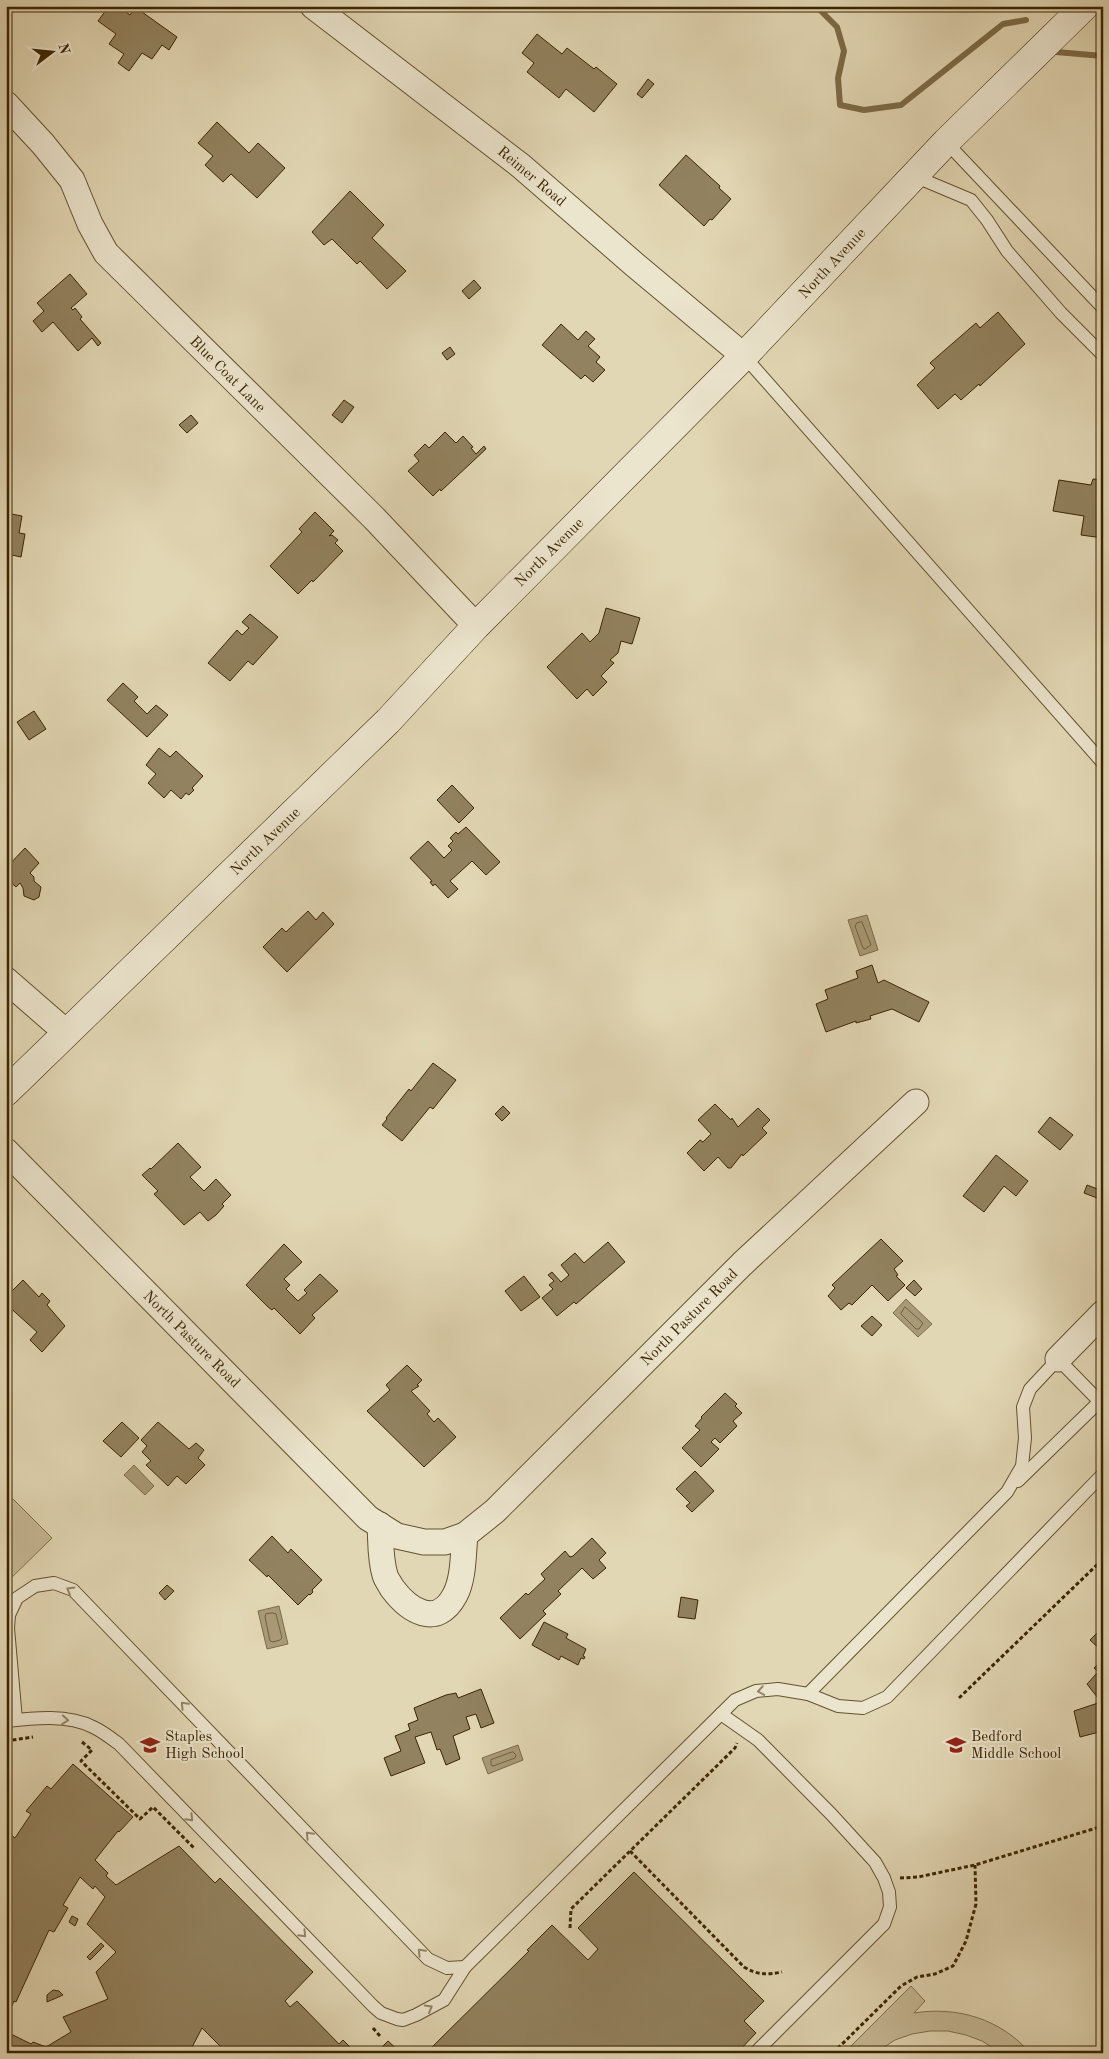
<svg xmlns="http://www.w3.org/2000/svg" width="1109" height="2059" viewBox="0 0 1109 2059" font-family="'Old Standard TT',serif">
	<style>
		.green { fill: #c6b996; stroke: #806f4c }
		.water { fill: #a99a77; stroke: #7d6b48 }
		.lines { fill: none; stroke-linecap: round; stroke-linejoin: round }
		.shore { stroke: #72603c; stroke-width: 1 }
		.stream { stroke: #7d6b48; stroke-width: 6 }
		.building { fill: #92825f; stroke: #3b2502; fill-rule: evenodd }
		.lane-casing { stroke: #65522e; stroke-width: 14 }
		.street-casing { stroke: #65522e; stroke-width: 27 }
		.secondary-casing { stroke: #3b2502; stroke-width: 29 }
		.path { stroke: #3b2502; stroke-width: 3; stroke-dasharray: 4 2.5; stroke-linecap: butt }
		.lane { stroke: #ece5ce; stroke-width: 12 }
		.street { stroke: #ece5ce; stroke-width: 25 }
		.secondary { stroke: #ece5ce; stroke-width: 28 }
		.oneway { stroke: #948568 }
		.labels { text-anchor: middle; stroke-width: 4; stroke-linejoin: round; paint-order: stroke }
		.street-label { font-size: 15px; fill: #3b2502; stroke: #ece5ce }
		.poi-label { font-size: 15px; fill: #3b2502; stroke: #ece5ce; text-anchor: start }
	</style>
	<rect width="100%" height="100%" fill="#e2d7b4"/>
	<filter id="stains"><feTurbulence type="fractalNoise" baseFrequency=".004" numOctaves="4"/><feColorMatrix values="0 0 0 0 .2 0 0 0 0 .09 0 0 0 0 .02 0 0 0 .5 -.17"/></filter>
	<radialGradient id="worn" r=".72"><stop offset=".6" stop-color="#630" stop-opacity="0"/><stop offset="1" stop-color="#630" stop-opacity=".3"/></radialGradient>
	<g class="green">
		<path d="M 6,1492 L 52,1538 L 6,1583 Z"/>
		<path d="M 911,1986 L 925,2001 L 914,2013 C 957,2006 1001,2019 1030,2053 L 1001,2053 L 982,2041 L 966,2035 L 948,2031 L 930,2031 L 912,2034 L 895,2040 L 875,2053 L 844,2053 Z"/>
	</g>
	<g class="water">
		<path d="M 867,915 L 878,950 L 860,956 L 848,920 Z"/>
		<path d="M 906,1299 L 932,1324 L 918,1337 L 893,1313 Z"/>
		<path d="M 134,1465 L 154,1486 L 145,1495 L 124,1475 Z"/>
		<path d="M 279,1606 L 288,1644 L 267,1649 L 258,1611 Z"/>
		<path d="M 518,1745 L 523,1760 L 488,1774 L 482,1758 Z"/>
	</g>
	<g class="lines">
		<g class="shore">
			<path d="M 862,922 L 871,945 L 865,949 L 863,948 L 855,926 L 857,923 Z"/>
			<path d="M 905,1307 L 923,1323 L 919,1329 L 916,1329 L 901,1314 Z"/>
			<path d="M 273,1613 L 276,1614 L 282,1638 L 280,1640 L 273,1642 L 270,1641 L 265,1617 L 266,1614 Z"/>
			<path d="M 513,1752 L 516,1755 L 515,1758 L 493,1766 L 491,1765 L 491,1760 Z"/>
		</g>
		<g class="stream">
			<path d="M 816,6 L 837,27 L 844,51 L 838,78 L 840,105 L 864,110 L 901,105 L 1003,24 L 1026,20"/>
			<path d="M 1056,52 L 1103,56"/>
		</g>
	</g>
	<g class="building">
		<path d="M 109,6 L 118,6 L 130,15 L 135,7 L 177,37 L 169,50 L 162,45 L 152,59 L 142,53 L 129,71 L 118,63 L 124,54 L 109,44 L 116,34 L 98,21 Z"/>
		<path d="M 537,34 L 562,54 L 567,48 L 594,69 L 596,67 L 617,84 L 594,112 L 566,89 L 559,98 L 527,72 L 534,63 L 522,53 Z"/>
		<path d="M 648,79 L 654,84 L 642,98 L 637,94 Z"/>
		<path d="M 217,122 L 249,153 L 258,143 L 285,168 L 257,198 L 231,174 L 223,182 L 205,165 L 213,156 L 198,143 Z"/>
		<path d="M 686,155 L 720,186 L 719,188 L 731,199 L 712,220 L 710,219 L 704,226 L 659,185 Z"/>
		<path d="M 350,191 L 384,225 L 372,238 L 406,271 L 387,289 L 360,261 L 357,264 L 332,239 L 324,245 L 312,232 Z"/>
		<path d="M 70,274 L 87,294 L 71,308 L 73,310 L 75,308 L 82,317 L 80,319 L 101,343 L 98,346 L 92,338 L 78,351 L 53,322 L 42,332 L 33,321 L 44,311 L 37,303 Z"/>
		<path d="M 474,280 L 481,288 L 469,299 L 462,291 Z"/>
		<path d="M 998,312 L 1025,344 L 980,386 L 979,384 L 961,400 L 955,394 L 938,409 L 917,385 L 935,368 L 930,363 L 976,323 L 980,328 Z"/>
		<path d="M 561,324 L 578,340 L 586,331 L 595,339 L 588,346 L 600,357 L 596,362 L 605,370 L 593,382 L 585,375 L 581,379 L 542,345 Z"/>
		<path d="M 450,347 L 455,354 L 447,360 L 442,353 Z"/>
		<path d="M 344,400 L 354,407 L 342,423 L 332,415 Z"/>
		<path d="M 191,415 L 198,423 L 187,433 L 179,425 Z"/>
		<path d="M 445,432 L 456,443 L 463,436 L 473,447 L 471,448 L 476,454 L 484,446 L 486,449 L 441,491 L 440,489 L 433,496 L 408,471 L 419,461 L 414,455 L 425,444 L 429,448 Z"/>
		<path d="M 1093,479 L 1103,480 L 1103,538 L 1081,535 L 1084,516 L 1053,511 L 1059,480 L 1091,485 Z"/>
		<path d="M 315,512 L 334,531 L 329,536 L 332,535 L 338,540 L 335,543 L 343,551 L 313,582 L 312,580 L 298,594 L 270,566 L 302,532 L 299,529 Z"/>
		<path d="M 6,513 L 22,516 L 19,533 L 25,534 L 21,557 L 12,555 L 8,582 Z"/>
		<path d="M 606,608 L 640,618 L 632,644 L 621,641 L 618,653 L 610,660 L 614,663 L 601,676 L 607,682 L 593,696 L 587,689 L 577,699 L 547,667 L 582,633 L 590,642 L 599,633 Z"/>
		<path d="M 250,614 L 278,637 L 253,665 L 248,661 L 230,681 L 208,663 L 237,630 L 242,635 L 249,628 L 242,622 Z"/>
		<path d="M 123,683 L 138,697 L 134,701 L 147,714 L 156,705 L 168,715 L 147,737 L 107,700 Z"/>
		<path d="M 34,711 L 46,729 L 29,740 L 17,722 Z"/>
		<path d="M 159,748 L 170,757 L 176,751 L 203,776 L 192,788 L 194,790 L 189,795 L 186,793 L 181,799 L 171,790 L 164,798 L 148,783 L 156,774 L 146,765 Z"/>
		<path d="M 452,785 L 474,808 L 459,823 L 437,800 Z"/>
		<path d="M 466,827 L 500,862 L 486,875 L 472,861 L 450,881 L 458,889 L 448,898 L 435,884 L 433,886 L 430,882 L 432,881 L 410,858 L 428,841 L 444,858 L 452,850 L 448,846 L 453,841 L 450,838 L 456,832 L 458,834 Z"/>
		<path d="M 25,848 L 39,863 L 30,873 L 34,877 L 34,881 L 41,887 L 39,897 L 34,900 L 24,896 L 23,888 L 20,883 L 16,887 L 6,878 L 6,868 Z"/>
		<path d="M 308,911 L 316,920 L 323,912 L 334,924 L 287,972 L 263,947 L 282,928 L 286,932 Z"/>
		<path d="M 872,965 L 878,983 L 884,980 L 929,1002 L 919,1022 L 892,1009 L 870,1016 L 871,1019 L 856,1023 L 856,1021 L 826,1032 L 816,1004 L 828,999 L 825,990 L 858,978 L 856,971 Z"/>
		<path d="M 433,1063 L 456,1080 L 433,1109 L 430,1107 L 402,1141 L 382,1125 L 387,1119 L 386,1118 L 409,1089 L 411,1091 Z"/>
		<path d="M 715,1104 L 731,1120 L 732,1118 L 738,1127 L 758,1108 L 770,1120 L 762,1128 L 767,1133 L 743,1156 L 742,1154 L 731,1168 L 728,1168 L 718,1157 L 704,1171 L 687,1153 L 700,1140 L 703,1142 L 711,1134 L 698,1120 Z"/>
		<path d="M 503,1106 L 510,1113 L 502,1121 L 495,1114 Z"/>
		<path d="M 1050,1117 L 1073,1135 L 1060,1150 L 1038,1132 Z"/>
		<path d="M 178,1143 L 201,1167 L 190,1177 L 204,1191 L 216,1179 L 231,1195 L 222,1204 L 224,1206 L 216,1215 L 208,1221 L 200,1212 L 184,1225 L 154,1194 L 158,1191 L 142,1175 L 150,1168 L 151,1169 Z"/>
		<path d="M 996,1155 L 1028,1181 L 1016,1196 L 1004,1186 L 984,1212 L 963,1196 Z"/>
		<path d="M 1087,1185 L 1100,1190 L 1097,1198 L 1084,1193 Z"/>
		<path d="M 881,1239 L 903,1261 L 894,1269 L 898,1275 L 896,1276 L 905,1285 L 888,1301 L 872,1285 L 852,1305 L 849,1303 L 841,1310 L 828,1296 L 835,1288 L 832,1285 Z"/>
		<path d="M 608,1242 L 625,1262 L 576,1304 L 574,1302 L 557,1316 L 542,1298 L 553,1289 L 549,1285 L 554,1281 L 548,1275 L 552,1272 L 561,1282 L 569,1275 L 561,1265 L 575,1253 L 584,1263 Z"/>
		<path d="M 284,1244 L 302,1262 L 284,1279 L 290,1285 L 286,1289 L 298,1301 L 307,1293 L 304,1290 L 320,1274 L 338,1291 L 312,1315 L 315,1318 L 300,1334 L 274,1308 L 272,1310 L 268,1307 L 246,1285 Z"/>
		<path d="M 524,1276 L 540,1297 L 521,1311 L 505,1291 Z"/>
		<path d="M 23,1280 L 39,1297 L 42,1293 L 50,1301 L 47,1305 L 65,1326 L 42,1352 L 30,1340 L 37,1332 L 6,1304 L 6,1297 Z"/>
		<path d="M 914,1280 L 922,1289 L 915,1296 L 906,1288 Z"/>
		<path d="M 872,1316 L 882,1325 L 872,1336 L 861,1326 Z"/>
		<path d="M 407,1365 L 422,1380 L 417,1385 L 419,1386 L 411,1391 L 430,1411 L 427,1414 L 434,1422 L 438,1418 L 456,1437 L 424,1467 L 367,1411 L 390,1390 L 386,1385 Z"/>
		<path d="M 725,1393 L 737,1404 L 735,1406 L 742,1413 L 733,1421 L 737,1426 L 720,1443 L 715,1438 L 711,1442 L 719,1449 L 701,1467 L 682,1448 L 700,1430 L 695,1426 L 702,1418 L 701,1417 Z"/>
		<path d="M 122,1422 L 139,1438 L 121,1457 L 103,1441 Z"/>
		<path d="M 158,1422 L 189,1449 L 196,1443 L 204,1450 L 198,1458 L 205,1465 L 186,1484 L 177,1476 L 168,1486 L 146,1465 L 151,1461 L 142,1452 L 147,1446 L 141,1440 Z"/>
		<path d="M 695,1471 L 714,1491 L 692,1512 L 686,1506 L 690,1503 L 676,1489 Z"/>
		<path d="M 272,1536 L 288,1553 L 291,1549 L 322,1580 L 312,1590 L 313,1592 L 310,1595 L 309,1594 L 298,1605 L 268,1575 L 267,1577 L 249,1560 Z"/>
		<path d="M 592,1538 L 606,1553 L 599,1560 L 606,1568 L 593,1579 L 582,1568 L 558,1591 L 561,1594 L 543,1611 L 546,1614 L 520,1639 L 500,1618 L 526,1593 L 528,1595 L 545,1579 L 541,1574 L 565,1551 L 570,1557 L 573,1556 Z"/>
		<path d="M 167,1585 L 174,1591 L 165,1600 L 159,1593 Z"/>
		<path d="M 681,1597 L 698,1600 L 695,1619 L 678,1617 Z"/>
		<path d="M 544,1622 L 568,1634 L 566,1638 L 586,1649 L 583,1656 L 585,1657 L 584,1659 L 581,1658 L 578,1665 L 561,1656 L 559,1660 L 532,1645 Z"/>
		<path d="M 1103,1627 L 1103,1652 L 1090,1640 Z"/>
		<path d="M 1103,1659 L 1103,1731 L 1080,1737 L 1074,1711 L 1101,1702 L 1087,1684 L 1098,1672 L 1094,1668 Z"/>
		<path d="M 481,1689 L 494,1723 L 481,1728 L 476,1714 L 466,1717 L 470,1729 L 453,1736 L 460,1759 L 446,1765 L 440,1749 L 437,1750 L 431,1732 L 415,1737 L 425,1763 L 391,1776 L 384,1758 L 401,1751 L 395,1736 L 410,1730 L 408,1724 L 418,1720 L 414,1708 L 446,1695 L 456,1693 L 458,1698 Z"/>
		<path d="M 73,1764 L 133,1817 L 119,1832 L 118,1831 L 95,1860 L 108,1873 L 106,1876 L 116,1885 L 179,1846 L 215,1883 L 220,1878 L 313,1972 L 285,2001 L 290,2007 L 297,2001 L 339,2044 L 343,2040 L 356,2053 L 227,2053 L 202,2028 L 189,2053 L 9,2053 L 6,2051 L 6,1840 L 10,1834 L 15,1838 L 31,1814 L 26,1811 L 47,1786 L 51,1789 ZM 80,1877 L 93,1889 L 95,1886 L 105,1897 L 87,1924 L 116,1952 L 96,1972 L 108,1999 L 63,2017 L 71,2032 L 46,2047 L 33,2042 L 31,2044 L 7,2032 L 11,2009 L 8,2008 L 9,2005 L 12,2006 L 14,2001 L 16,2002 L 49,1930 L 54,1932 L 68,1908 L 63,1905 Z"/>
		<path d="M 634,1872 L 764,2001 L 744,2021 L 756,2033 L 737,2053 L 426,2053 L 529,1951 L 527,1950 L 552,1925 L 588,1960 L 598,1949 L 578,1928 Z"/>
		<path d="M 72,1916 L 78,1919 L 75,1926 L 69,1922 Z"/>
		<path d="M 101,1943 L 104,1946 L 90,1960 L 87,1957 Z"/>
		<path d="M 53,1990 L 59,1991 L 63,1995 L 47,2002 L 47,1995 Z"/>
		<path d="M 388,2041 L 399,2051 L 397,2053 L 376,2053 Z"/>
	</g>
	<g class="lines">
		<defs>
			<g id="lane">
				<path d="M 946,142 L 1103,308"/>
				<path d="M 914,176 L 971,200 L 987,220 L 1007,251 L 1061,313 L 1103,355"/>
				<path d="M 744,356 L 1103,763"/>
				<path d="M 1018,1481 L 1100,1401"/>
				<path d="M 808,1694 L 1007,1492 L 1022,1466 L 1025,1438 L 1023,1407 L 1030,1389 L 1058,1359 L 1103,1405"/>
				<path d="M 721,1714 L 758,1740 L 832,1815 L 875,1862 L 884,1878 L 889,1892 L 890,1907 L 884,1924 L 755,2053"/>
				<path d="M 16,1720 L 8,1628 L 9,1615 L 17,1598 L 35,1586 L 54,1583 L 73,1590 L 428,1959 L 447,1968 L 465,1967"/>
				<path d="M 6,1721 C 33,1718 68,1714 93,1727 C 102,1731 111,1738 119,1744 L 373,2006 L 381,2013 L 397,2019 L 403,2020 L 416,2015 L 444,2000 L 465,1967 L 735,1700 L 756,1691 L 778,1689 L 808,1694 L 838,1706 L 863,1708 L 887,1697 L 1103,1474"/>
			</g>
			<g id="street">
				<path d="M 313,6 L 521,166 L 635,265 L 744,356"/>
				<path d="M 6,104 L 43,144 L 72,180 L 90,224 L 106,253 L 374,518 L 476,626"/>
				<path d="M 6,980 L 67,1033"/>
				<path d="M 6,1151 L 368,1518 L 397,1536 L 424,1542 L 445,1542 L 465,1535 L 495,1511 L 742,1264 L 916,1102"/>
				<path d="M 1058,1359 L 1103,1313"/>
				<path d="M 380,1525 C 381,1541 380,1559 385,1575 C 386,1579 390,1584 392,1588 C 409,1611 437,1629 455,1595 C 464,1578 463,1553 465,1535"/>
			</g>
			<path id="secondary" d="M 6,1092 L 388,721 L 476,626 L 744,356 L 946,142 L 1085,6"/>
		</defs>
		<use href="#lane" class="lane-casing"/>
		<use href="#street" class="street-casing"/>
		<use href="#secondary" class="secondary-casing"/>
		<g class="path">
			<path d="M 959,1698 L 1103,1559"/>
			<path d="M 6,1741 L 33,1737"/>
			<path d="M 82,1742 L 92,1750 L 81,1761 L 140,1819 L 153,1807 L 194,1848"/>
			<path d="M 630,1851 L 744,1967 C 757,1975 767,1975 782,1972"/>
			<path d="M 900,1878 L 918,1877 L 975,1865 L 1103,1826"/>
			<path d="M 570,1928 L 571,1909 L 735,1748 L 737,1743"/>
			<path d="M 373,2028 L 380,2036"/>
			<path d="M 833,2053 L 901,1986 L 917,1977 L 935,1974 L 953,1966 L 966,1941 L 976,1904 L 975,1865"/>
		</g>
		<use href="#lane" class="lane"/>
		<use href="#street" class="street"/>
		<use href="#secondary" class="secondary"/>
	</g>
	<defs><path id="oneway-chevron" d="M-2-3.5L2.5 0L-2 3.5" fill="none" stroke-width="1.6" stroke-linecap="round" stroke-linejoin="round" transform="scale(1.25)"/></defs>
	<g class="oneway">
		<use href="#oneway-chevron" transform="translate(70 1590) rotate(-149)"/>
		<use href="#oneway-chevron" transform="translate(761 1691) rotate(171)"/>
		<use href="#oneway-chevron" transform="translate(184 1705) rotate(-134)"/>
		<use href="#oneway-chevron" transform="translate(65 1720) rotate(4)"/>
		<use href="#oneway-chevron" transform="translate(190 1818) rotate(46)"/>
		<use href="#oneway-chevron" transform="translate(309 1835) rotate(-134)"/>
		<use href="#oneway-chevron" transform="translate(303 1934) rotate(46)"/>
		<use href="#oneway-chevron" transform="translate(421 1952) rotate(-134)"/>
		<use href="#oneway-chevron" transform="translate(429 2008) rotate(-30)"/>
	</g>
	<defs>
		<symbol id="school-bare" viewBox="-9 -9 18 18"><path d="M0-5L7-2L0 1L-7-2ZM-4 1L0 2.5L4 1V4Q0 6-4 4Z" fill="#8f2418" stroke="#ece5ce" stroke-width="2.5" paint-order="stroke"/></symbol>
	</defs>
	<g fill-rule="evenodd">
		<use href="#school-bare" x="136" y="1731" width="28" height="28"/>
		<use href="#school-bare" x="942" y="1731" width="28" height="28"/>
	</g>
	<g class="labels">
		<g class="street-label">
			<text transform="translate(532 176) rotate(40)" y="5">Reimer Road</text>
			<text transform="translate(832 263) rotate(-47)" y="5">North Avenue</text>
			<text transform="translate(228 374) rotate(45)" y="5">Blue Coat Lane</text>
			<text transform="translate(549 552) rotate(-45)" y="5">North Avenue</text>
			<text transform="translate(265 841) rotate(-44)" y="5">North Avenue</text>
			<text transform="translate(689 1317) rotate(-45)" y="5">North Pasture Road</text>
			<text transform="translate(192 1339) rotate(45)" y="5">North Pasture Road</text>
		</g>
		<g class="poi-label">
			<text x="165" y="1741">Staples<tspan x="165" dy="17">High School</tspan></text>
			<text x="971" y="1741">Bedford<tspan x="971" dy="17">Middle School</tspan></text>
		</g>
	</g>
	<rect width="1109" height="2059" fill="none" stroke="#e2d7b4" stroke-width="25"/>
	<rect x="8" y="8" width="1094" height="2044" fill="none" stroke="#3b2502" stroke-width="2.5"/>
	<rect x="12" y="12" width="1084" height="2034" fill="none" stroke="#3b2502"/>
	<g transform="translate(52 52) rotate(74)" stroke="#ece5ce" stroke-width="4" paint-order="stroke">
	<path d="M0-4L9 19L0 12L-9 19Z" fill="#3b2502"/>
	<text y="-8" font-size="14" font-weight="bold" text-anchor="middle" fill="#3b2502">N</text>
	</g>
	<rect width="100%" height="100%" filter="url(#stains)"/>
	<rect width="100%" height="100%" fill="url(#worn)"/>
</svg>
